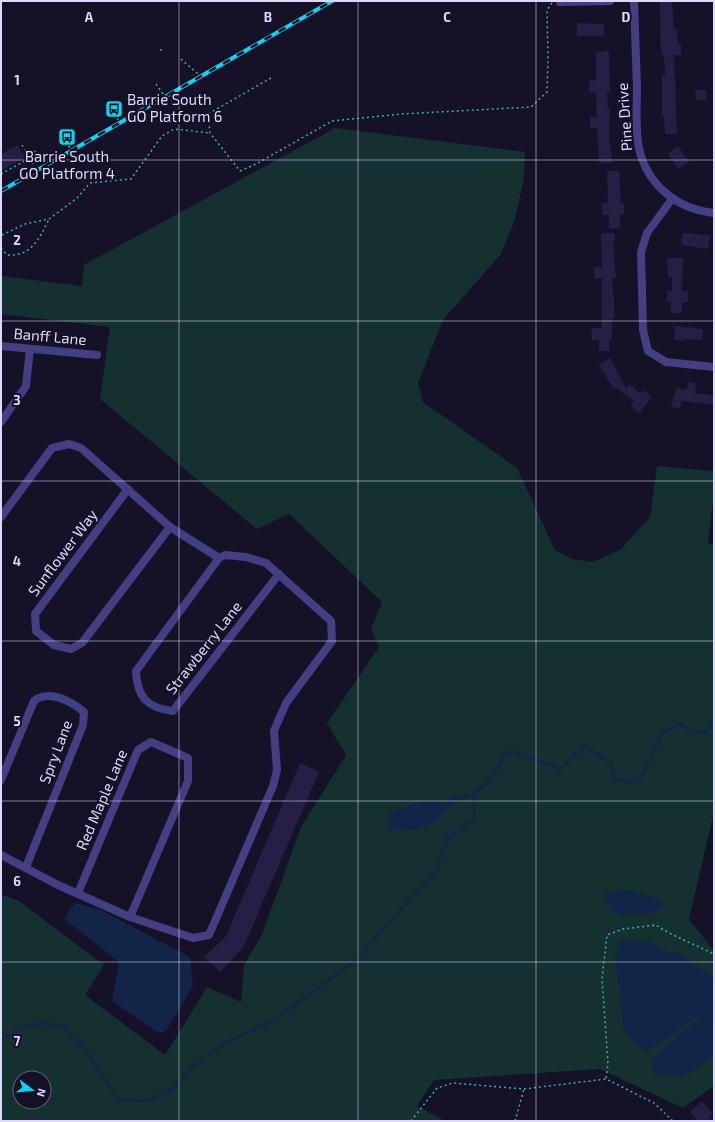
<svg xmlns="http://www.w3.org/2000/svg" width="715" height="1122" viewBox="0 0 715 1122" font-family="'Exo 2',sans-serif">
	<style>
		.green { fill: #143030; fill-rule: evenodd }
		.water { fill: #122549 }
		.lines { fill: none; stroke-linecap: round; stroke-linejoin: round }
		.stream { stroke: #122549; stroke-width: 2.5 }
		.building { fill: #271e46 }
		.path { stroke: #37b2af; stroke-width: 1.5; stroke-dasharray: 2 3; stroke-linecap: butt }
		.minor { stroke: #443f82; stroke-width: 8 }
		.rail-casing { stroke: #10d3f1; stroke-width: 4 }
		.rail { stroke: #151126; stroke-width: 2.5; stroke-dasharray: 8; stroke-linecap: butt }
		.grid { fill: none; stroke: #ded8fd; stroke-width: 1; stroke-opacity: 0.55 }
		.labels { text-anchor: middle; stroke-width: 4; stroke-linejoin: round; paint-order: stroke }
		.poi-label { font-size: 15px; fill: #ded8fd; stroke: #151126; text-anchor: start }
		.street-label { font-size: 15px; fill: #ded8fd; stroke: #151126 }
		.grid-label { font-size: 13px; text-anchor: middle; font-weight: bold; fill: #ded8fd; stroke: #151126; stroke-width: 4; stroke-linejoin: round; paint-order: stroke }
	</style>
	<rect width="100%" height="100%" fill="#151126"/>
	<path class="green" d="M 335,128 L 525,152 L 524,178 L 515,220 L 501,254 L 443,320 L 418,383 L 423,402 L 517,468 L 555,550 L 572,559 L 592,562 L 620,550 L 650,517 L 657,466 L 714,471 L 714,493 L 708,543 L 714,545 L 714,812 L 689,919 L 714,951 L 714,1086 L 683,1108 L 600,1069 L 434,1080 L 417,1106 L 445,1121 L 1,1121 L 1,895 L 18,900 L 104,965 L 85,995 L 165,1055 L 207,987 L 241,1002 L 244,965 L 262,934 L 301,827 L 346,755 L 327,723 L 379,647 L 371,629 L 382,602 L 289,514 L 257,529 L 100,399 L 110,327 L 1,314 L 1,276 L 82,286 L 84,265 ZM 20,1078 L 44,1078 L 44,1102 L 20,1102 Z"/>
	<g class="water">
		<path d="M 473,794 L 456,802 L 438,819 L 418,830 L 388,828 L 389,812 L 423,801 L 443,803 L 456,795 Z"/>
		<path d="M 627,890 L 656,898 L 664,907 L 654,913 L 621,914 L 612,911 L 604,894 Z"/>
		<path d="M 75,903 L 99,909 L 190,957 L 193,986 L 167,1029 L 160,1034 L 112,1001 L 119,962 L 64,919 Z"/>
		<path d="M 621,940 L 652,943 L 668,952 L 680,953 L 714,979 L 714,998 L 711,1002 L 714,1002 L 714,1056 L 684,1077 L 653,1073 L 652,1059 L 707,1011 L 703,1012 L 660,1044 L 644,1052 L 624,1030 L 615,957 Z"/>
	</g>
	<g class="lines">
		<path class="stream" d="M 1,1040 L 24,1027 L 44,1023 L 64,1027 L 81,1043 L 119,1100 L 144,1101 L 172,1090 L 193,1067 L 226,1042 L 273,1021 L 351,964 L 436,872 L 447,839 L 474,819 L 473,794 L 490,781 L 507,752 L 516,752 L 560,769 L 584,746 L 611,763 L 615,779 L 629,782 L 642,776 L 662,734 L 680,723 L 693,732 L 707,732 L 714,722"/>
	</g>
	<g class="building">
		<path d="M 660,1 L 672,1 L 674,29 L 677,29 L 678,43 L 681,43 L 681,55 L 674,55 L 677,134 L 665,134 L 664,116 L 662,116 L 662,75 L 665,75 L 664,55 L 661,55 Z"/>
		<path d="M 577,23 L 604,24 L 604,36 L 577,36 Z"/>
		<path d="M 609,51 L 610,92 L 607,92 L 608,109 L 610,109 L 609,145 L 611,145 L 612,163 L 599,163 L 597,128 L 590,128 L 590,117 L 597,117 L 596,92 L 589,93 L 589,81 L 596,80 L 596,52 Z"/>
		<path d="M 695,90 L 706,90 L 706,100 L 696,100 Z"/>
		<path d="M 17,145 L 25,157 L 1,171 L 1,154 Z"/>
		<path d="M 678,146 L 689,162 L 678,169 L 668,154 Z"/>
		<path d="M 607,171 L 619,171 L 621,203 L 624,203 L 624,214 L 620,214 L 620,228 L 609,229 L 609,215 L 603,215 L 602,203 L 608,203 Z"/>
		<path d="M 615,233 L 615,242 L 613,242 L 616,278 L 612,278 L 615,318 L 612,318 L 612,339 L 609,339 L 610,351 L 599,351 L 599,340 L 592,340 L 591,328 L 602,328 L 602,278 L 595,279 L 594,267 L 602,267 L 601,234 Z"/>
		<path d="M 683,233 L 710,235 L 708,249 L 681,245 Z"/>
		<path d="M 667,258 L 683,258 L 682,291 L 688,291 L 688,302 L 682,302 L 682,313 L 671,313 L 671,302 L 667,302 L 667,291 L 672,291 L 672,277 L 668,277 Z"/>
		<path d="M 675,326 L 703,329 L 702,340 L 684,339 L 683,341 L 674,340 Z"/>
		<path d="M 610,358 L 626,388 L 629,384 L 640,393 L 643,390 L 652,397 L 639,413 L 630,406 L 634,401 L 615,387 L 613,388 L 599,365 Z"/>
		<path d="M 688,382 L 696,383 L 695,393 L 714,395 L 714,405 L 681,401 L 680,408 L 671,407 L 676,388 L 687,390 Z"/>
		<path d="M 300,763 L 319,772 L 243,948 L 220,972 L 204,957 L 226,936 Z"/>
		<path d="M 702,1101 L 713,1114 L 709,1117 L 712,1121 L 698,1121 L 690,1112 Z"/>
	</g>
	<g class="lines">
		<g class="path">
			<path d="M 160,50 L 163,50"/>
			<path d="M 181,59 L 198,74"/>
			<path d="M 271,78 L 208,114 L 210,133 L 240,171 L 256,164 L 332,121 L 401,114 L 531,107 L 547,92 L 548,58 L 547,10 L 552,3"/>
			<path d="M 156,84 L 163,94"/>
			<path d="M 112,110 L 118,120"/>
			<path d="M 64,137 L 70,148"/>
			<path d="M 22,145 L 35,168"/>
			<path d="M 1,174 L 30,158 L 37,149"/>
			<path d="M 1,240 L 2,235 L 25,224 L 49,219 L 77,198 L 90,183 L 131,179 L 162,136 L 174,129 L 210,133"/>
			<path d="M 1,248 L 7,255 C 31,257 40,238 49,219"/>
			<path d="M 606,1078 L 608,1064 L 602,978 L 607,935 L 623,929 L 656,925 C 674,937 694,944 714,954"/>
			<path d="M 411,1121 L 437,1088 L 453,1083 L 524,1089 L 606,1079 L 654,1103 L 673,1121"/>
			<path d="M 515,1121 L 524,1089"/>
		</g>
		<g class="minor">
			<path d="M 634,1 C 635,30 636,58 637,87 C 637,107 635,128 639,148 C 647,185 677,209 714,213"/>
			<path d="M 560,2 L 610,1"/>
			<path d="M 672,199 L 647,233 L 641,252 L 643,330 L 648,351 L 666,362 L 714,367"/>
			<path d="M 1,346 L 97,355"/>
			<path d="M 1,422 L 26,386 L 30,349"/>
			<path d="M 128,489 L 35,614 L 36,631 L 54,645 L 71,649 L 82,643 L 170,527"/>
			<path d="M 1,517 L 52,448 L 69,444 L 81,448 L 170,527 L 219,558 L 225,555 L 246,557 L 266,563 L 331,621 L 332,641 L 286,703 L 274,731 L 277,770 L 273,786 L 209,935 L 193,938 L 130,917 L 58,885 L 1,855"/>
			<path d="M 219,558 L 136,671 C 137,697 147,708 173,711 L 279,574"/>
			<path d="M 1,780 L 34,701 C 49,689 71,701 84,712 L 83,725 L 26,867"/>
			<path d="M 78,893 L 138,750 L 151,742 L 188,758 L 188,781 L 130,917"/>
		</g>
		<defs>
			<path id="rail" d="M 1,191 L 332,1"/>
		</defs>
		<use href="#rail" class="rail-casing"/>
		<use href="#rail" class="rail"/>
	</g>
	<path class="grid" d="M 179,1 L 179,1121M 358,1 L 358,1121M 536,1 L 536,1121M 1,160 L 714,160M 1,321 L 714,321M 1,481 L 714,481M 1,641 L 714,641M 1,801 L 714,801M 1,962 L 714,962"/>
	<defs>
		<symbol id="bus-square" viewBox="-11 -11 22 22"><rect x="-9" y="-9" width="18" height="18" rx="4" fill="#10d3f1" stroke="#151126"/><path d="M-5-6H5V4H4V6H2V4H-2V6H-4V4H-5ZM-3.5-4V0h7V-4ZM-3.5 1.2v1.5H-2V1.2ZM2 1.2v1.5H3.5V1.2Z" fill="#111"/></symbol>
	</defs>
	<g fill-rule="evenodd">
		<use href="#bus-square" x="104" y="99" width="20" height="20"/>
		<use href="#bus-square" x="57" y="127" width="20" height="20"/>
	</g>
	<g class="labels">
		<g class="poi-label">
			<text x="127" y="105">Barrie South<tspan x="127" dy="17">GO Platform 6</tspan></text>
			<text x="67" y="162" text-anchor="middle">Barrie South<tspan x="67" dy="17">GO Platform 4</tspan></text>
		</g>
		<g class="street-label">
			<text transform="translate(625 117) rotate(-94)" y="5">Pine Drive</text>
			<text transform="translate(50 337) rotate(5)" y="5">Banff Lane</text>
			<text transform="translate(63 553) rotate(-53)" y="5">Sunflower Way</text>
			<text transform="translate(204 648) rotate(-52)" y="5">Strawberry Lane</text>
			<text transform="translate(56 752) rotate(-69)" y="5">Spry Lane</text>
			<text transform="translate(102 800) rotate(-67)" y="5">Red Maple Lane</text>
		</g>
	</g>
	<g class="grid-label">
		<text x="89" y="22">A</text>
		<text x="268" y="22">B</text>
		<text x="447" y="22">C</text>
		<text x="626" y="22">D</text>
		<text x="17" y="85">1</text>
		<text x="17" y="245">2</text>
		<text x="17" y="405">3</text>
		<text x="17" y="566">4</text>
		<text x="17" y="726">5</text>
		<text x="17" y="886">6</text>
		<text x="17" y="1046">7</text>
	</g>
	<rect width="715" height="1122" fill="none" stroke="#ded8fd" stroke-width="4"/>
	<g transform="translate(32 1090) rotate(106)"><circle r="19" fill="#151126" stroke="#65617c"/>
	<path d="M0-3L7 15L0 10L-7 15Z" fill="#10d3f1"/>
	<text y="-6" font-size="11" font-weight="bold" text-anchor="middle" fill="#ded8fd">N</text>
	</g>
</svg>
